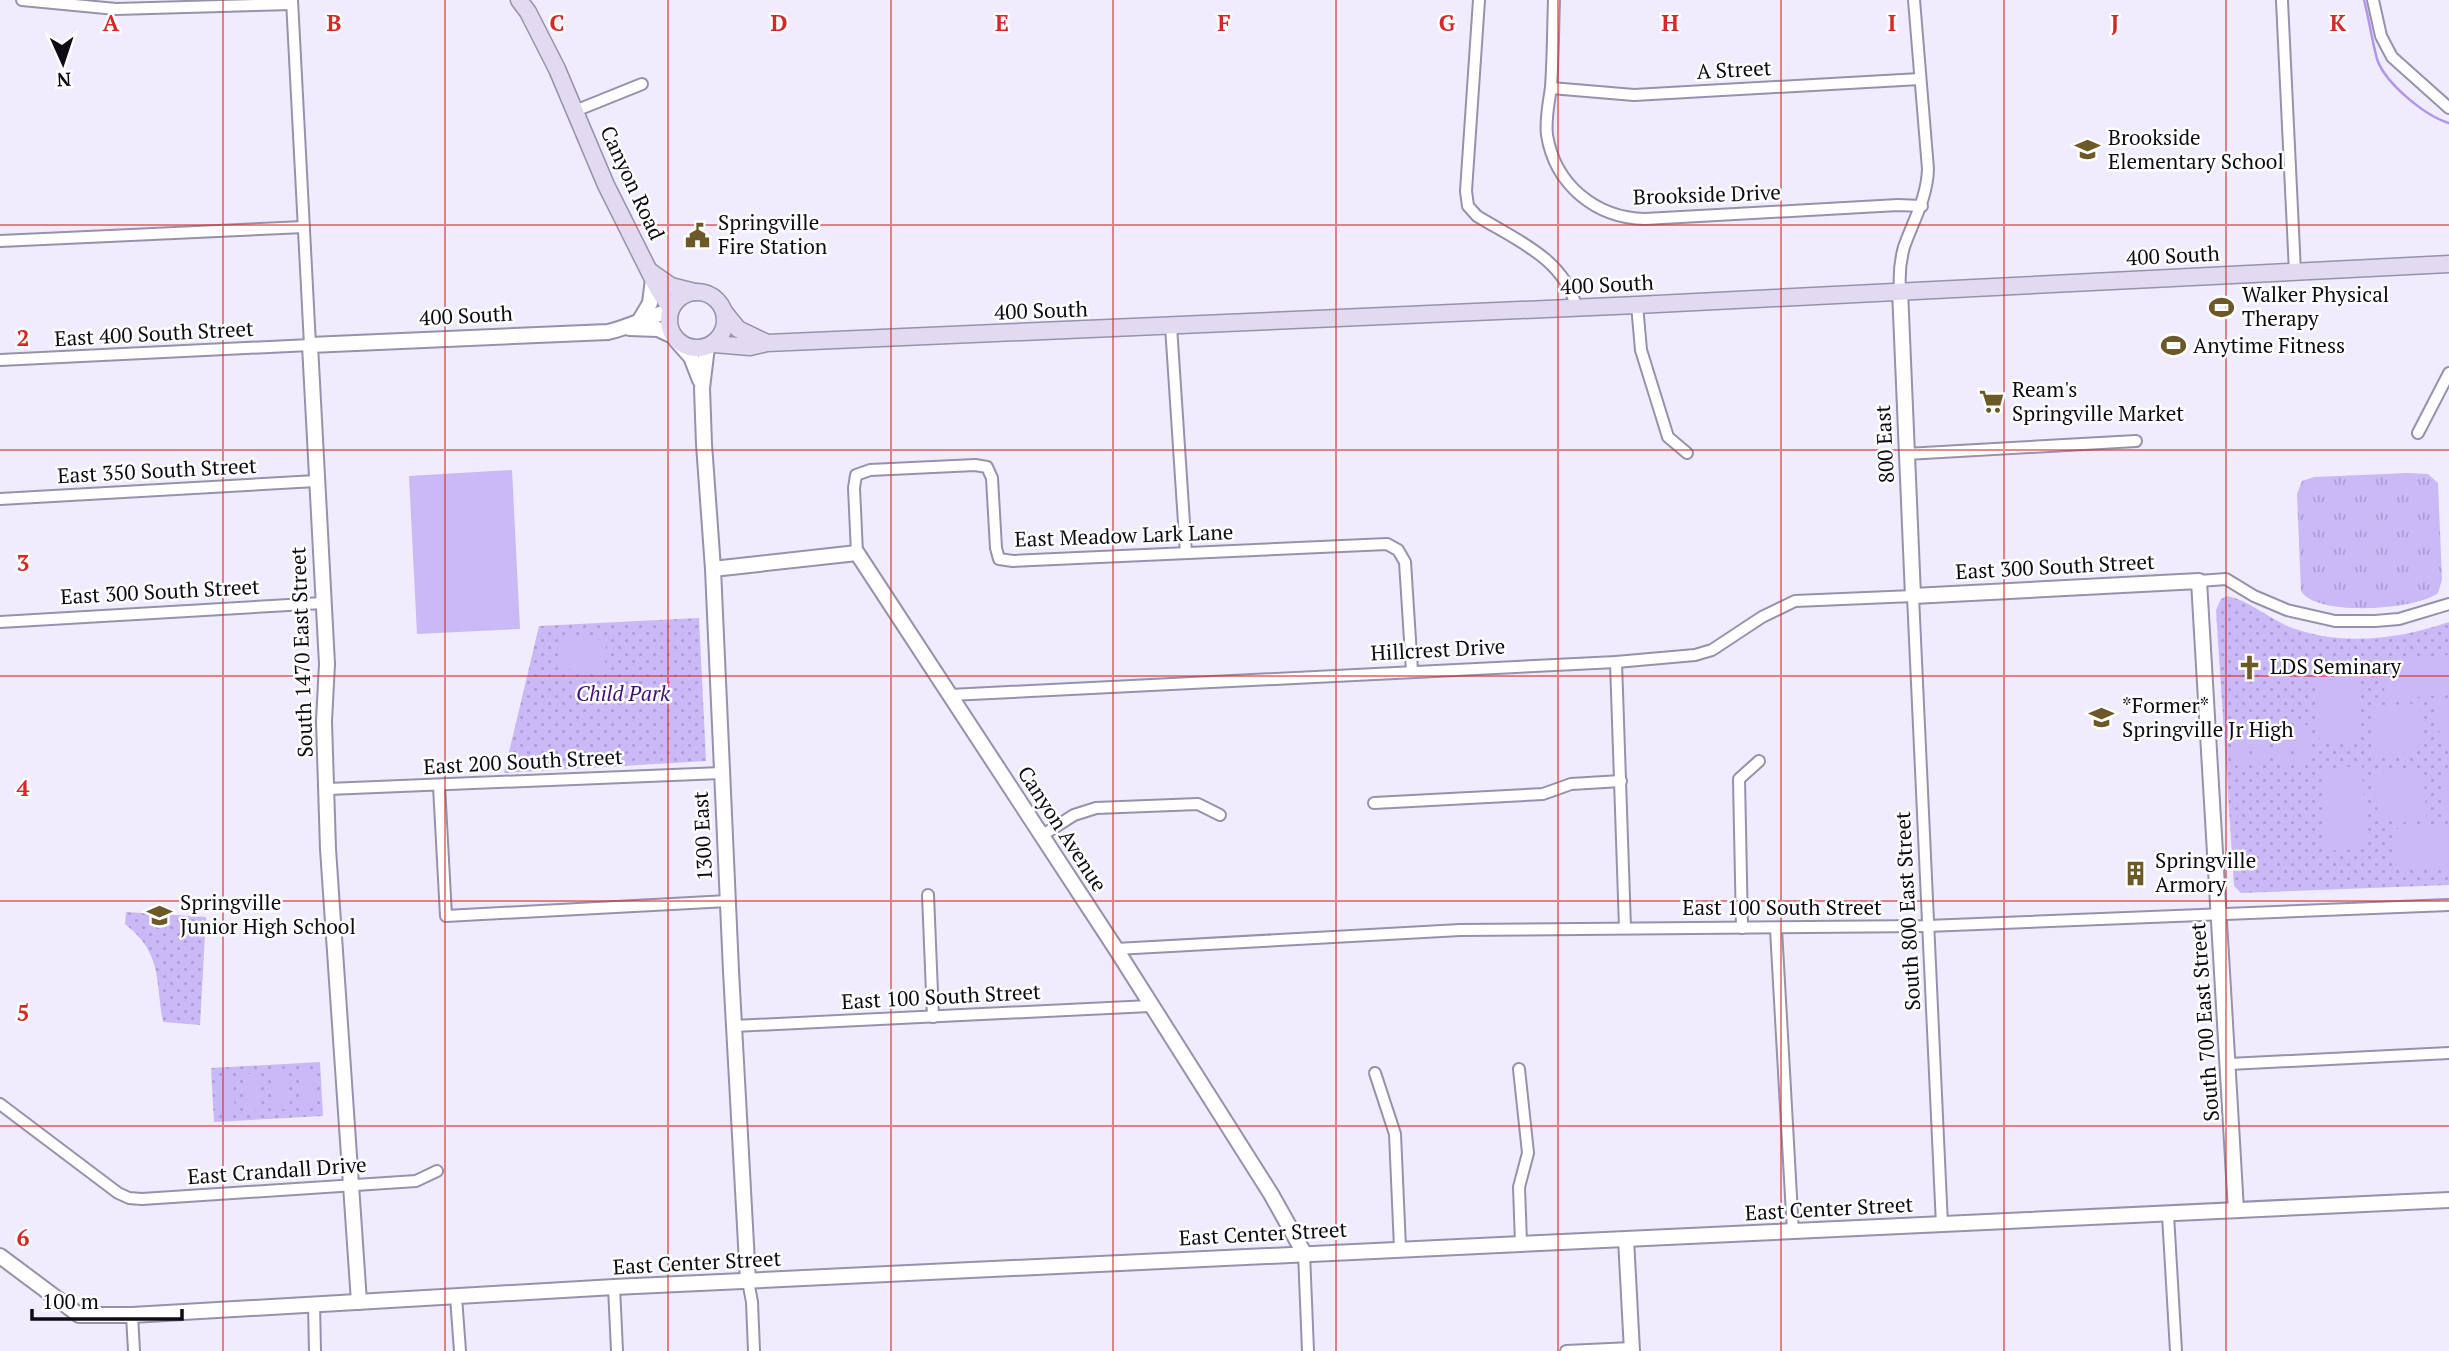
<svg xmlns="http://www.w3.org/2000/svg" width="2449" height="1351" viewBox="0 0 2449 1351" font-family="'PT Serif',serif">
	<style>
		.grass { fill: url(#grass-tufts) }
		.park { fill: url(#park-dots) }
		.garden { fill: #cab8f7 }
		.lines { fill: none; stroke-linecap: round; stroke-linejoin: round }
		.stream { stroke: #b195ee; stroke-width: 2.5 }
		.minor-casing { stroke: #9891ac; stroke-width: 14 }
		.tertiary-casing { stroke: #9891ac; stroke-width: 18 }
		.secondary-casing { stroke: #9891ac; stroke-width: 19 }
		.minor { stroke: #fff; stroke-width: 10 }
		.tertiary { stroke: #fff; stroke-width: 14 }
		.secondary { stroke: #e1daf1; stroke-width: 16 }
		.grid { fill: none; stroke: #d62828; stroke-width: 2; stroke-opacity: 0.55 }
		.labels { text-anchor: middle; stroke-width: 5; stroke-linejoin: round; paint-order: stroke }
		.street-label { font-size: 21px; fill: #0e0b15; stroke: #fff }
		.poi-label { font-size: 21px; fill: #0e0b15; stroke: #fff; text-anchor: start }
		.park-label { font-size: 21px; font-style: italic; fill: #41107a; stroke: #fff }
		.grid-label { font-size: 23px; text-anchor: middle; font-weight: bold; fill: #d62828; stroke: #fff; stroke-width: 5; stroke-linejoin: round; paint-order: stroke }
	</style>
	<defs>
		<pattern id="grass-tufts" width="24" height="20" patternUnits="userSpaceOnUse" patternTransform="scale(1.75)"><rect width="24" height="20" fill="#cab8f7"/><path d="M3 7l-1-3M5 7V3M7 7l1-3M15 17l-1-3M17 17v-4M19 17l1-3" fill="none" stroke="#ac9dd3"/></pattern>
		<pattern id="park-dots" width="8" height="8" patternUnits="userSpaceOnUse" patternTransform="scale(1.75)"><rect width="8" height="8" fill="#cab8f7"/><path d="M2 2h.1M6 6h.1" fill="none" stroke="#ac9dd3" stroke-width="1.8" stroke-linecap="round"/></pattern>
	</defs>
	<rect width="100%" height="100%" fill="#f0ecfd"/>
	<path class="grass" d="M 2408,473 L 2428,474 L 2438,483 L 2442,580 L 2438,593 C 2416,610 2316,617 2301,591 L 2297,494 L 2302,481 L 2314,477 Z"/>
	<g class="park">
		<path d="M 2227,596 C 2248,600 2266,616 2285,625 C 2337,647 2397,640 2449,622 L 2449,885 L 2241,893 L 2234,886 L 2216,610 L 2221,599 Z"/>
		<path d="M 699,618 L 706,761 L 504,773 L 539,626 Z"/>
		<path d="M 126,912 L 206,917 L 200,1025 L 163,1022 C 155,980 163,954 125,924 Z"/>
		<path d="M 320,1062 L 323,1116 L 214,1122 L 211,1068 Z"/>
	</g>
	<g class="garden">
		<path d="M 512,470 L 520,629 L 417,634 L 409,476 Z"/>
		<path d="M 562,636 L 606,640 L 605,674 L 559,668 Z"/>
		<path d="M 2449,655 L 2449,695 L 2385,699 L 2382,659 Z"/>
		<path d="M 2356,660 L 2361,742 L 2320,744 L 2315,662 Z"/>
		<path d="M 2449,701 L 2449,749 L 2440,741 L 2437,702 Z"/>
		<path d="M 2419,703 L 2422,744 L 2413,753 L 2373,756 L 2370,722 L 2372,711 L 2381,706 Z"/>
		<path d="M 2309,725 L 2312,761 L 2295,762 L 2293,726 Z"/>
		<path d="M 2289,726 L 2291,762 L 2274,763 L 2272,727 Z"/>
		<path d="M 2267,727 L 2269,763 L 2253,764 L 2251,728 Z"/>
		<path d="M 2248,728 L 2250,764 L 2233,766 L 2231,729 Z"/>
		<path d="M 2362,766 L 2366,849 L 2325,851 L 2321,769 Z"/>
		<path d="M 2414,771 L 2424,781 L 2427,821 C 2375,825 2377,823 2374,773 Z"/>
		<path d="M 2449,772 L 2449,818 L 2445,819 L 2443,779 Z"/>
		<path d="M 2449,826 L 2449,867 L 2396,870 L 2394,829 Z"/>
		<path d="M 315,1071 L 317,1107 L 300,1108 L 299,1072 Z"/>
		<path d="M 288,1072 L 290,1109 L 273,1110 L 271,1073 Z"/>
		<path d="M 260,1074 L 262,1110 L 245,1111 L 243,1074 Z"/>
		<path d="M 233,1075 L 235,1112 L 218,1113 L 216,1076 Z"/>
	</g>
	<g class="lines">
		<path class="stream" d="M 2364,0 C 2369,19 2372,40 2377,59 C 2385,83 2425,116 2449,123"/>
		<defs>
			<g id="minor">
				<path d="M 22,0 L 116,9 L 292,4"/>
				<path d="M 1479,0 L 1466,191 L 1468,206 L 1477,216 C 1516,240 1565,259 1576,307"/>
				<path d="M 1554,0 C 1553,29 1553,58 1551,87 C 1549,103 1545,119 1547,135 C 1555,185 1596,218 1645,219 L 1898,205 L 1922,206"/>
				<path d="M 2373,0 L 2381,36 L 2392,57 L 2449,108"/>
				<path d="M 2282,1 L 2295,272"/>
				<path d="M 1551,88 L 1634,95 L 1920,79"/>
				<path d="M 575,111 L 642,84"/>
				<path d="M 0,241 L 304,227"/>
				<path d="M 1900,290 C 1899,275 1900,261 1904,247 C 1914,219 1927,198 1928,169 L 1914,0"/>
				<path d="M 1637,305 L 1641,350 L 1668,437 L 1687,453"/>
				<path d="M 1171,326 L 1186,553"/>
				<path d="M 0,360 L 310,345 L 292,0"/>
				<path d="M 2418,433 L 2449,373"/>
				<path d="M 1906,454 L 2136,441"/>
				<path d="M 0,499 L 316,481"/>
				<path d="M 857,553 L 854,488 L 856,475 L 870,470 L 975,465 L 987,467 L 992,478 L 996,548 L 999,559 L 1013,561 L 1387,544 L 1398,550 L 1405,562 L 1412,671"/>
				<path d="M 2199,581 L 2226,579 L 2254,596 L 2287,610 L 2335,621 L 2375,621 L 2399,619 L 2449,604"/>
				<path d="M 0,622 L 323,603"/>
				<path d="M 1616,662 L 1625,928"/>
				<path d="M 950,695 L 1616,662 L 1695,655 L 1712,650 L 1762,617 L 1795,601 L 1913,596 L 1942,1225"/>
				<path d="M 439,786 L 446,916 L 728,901"/>
				<path d="M 328,789 L 721,773"/>
				<path d="M 1374,803 L 1543,794 L 1571,784 L 1621,781"/>
				<path d="M 1041,836 L 1074,815 L 1096,808 L 1198,804 L 1220,815"/>
				<path d="M 928,895 L 933,1017"/>
				<path d="M 1742,928 L 1739,779 L 1759,761"/>
				<path d="M 1776,929 L 1793,1232"/>
				<path d="M 1116,949 L 1460,930 L 1927,926 L 2449,905"/>
				<path d="M 734,1026 L 1150,1006"/>
				<path d="M 2229,1064 L 2449,1053"/>
				<path d="M 1519,1069 L 1528,1153 L 1519,1187 L 1521,1243"/>
				<path d="M 1375,1073 L 1395,1134 L 1400,1248"/>
				<path d="M 0,1104 L 118,1193 L 129,1198 L 142,1199 L 416,1181 L 437,1171"/>
				<path d="M 2168,1215 L 2176,1351"/>
				<path d="M 1304,1253 L 1308,1351"/>
				<path d="M 748,1281 L 752,1302 L 754,1351"/>
				<path d="M 614,1287 L 617,1351"/>
				<path d="M 456,1297 L 460,1351"/>
				<path d="M 314,1304 L 315,1351"/>
				<path d="M 132,1315 L 134,1351"/>
				<path d="M 1566,1351 L 1632,1348"/>
			</g>
			<g id="tertiary">
				<path d="M 1900,290 L 1913,596 L 2199,581 L 2236,1210"/>
				<path d="M 640,320 L 650,303 L 653,279"/>
				<path d="M 629,328 L 658,329 L 673,336"/>
				<path d="M 676,340 L 691,357 L 700,380"/>
				<path d="M 707,347 L 702,388 L 704,444 L 713,569 L 731,971 L 748,1281"/>
				<path d="M 713,569 L 857,553 L 1116,949 L 1271,1194 L 1304,1253"/>
				<path d="M 1626,1239 L 1632,1351"/>
				<path d="M 0,1256 L 79,1315 L 132,1315 L 614,1287 L 2449,1200"/>
				<path d="M 359,1302 L 328,849 L 324,721 L 327,664 L 310,345 L 608,332 C 630,327 649,316 670,311"/>
			</g>
			<g id="secondary">
				<path d="M 519,0 L 528,12 L 557,69 L 606,185 L 658,289 L 671,309"/>
				<path d="M 651,272 L 671,286 L 695,292"/>
				<circle cx="697" cy="320" r="28"/>
				<path d="M 725,313 L 738,329 L 765,342"/>
				<path d="M 714,344 L 750,347 L 767,343 L 1637,305 L 2449,264"/>
			</g>
		</defs>
		<use href="#minor" class="minor-casing"/>
		<use href="#tertiary" class="tertiary-casing"/>
		<use href="#secondary" class="secondary-casing"/>
		<use href="#minor" class="minor"/>
		<use href="#tertiary" class="tertiary"/>
		<use href="#secondary" class="secondary"/>
	</g>
	<path class="grid" d="M 223,0 L 223,1351M 445,0 L 445,1351M 668,0 L 668,1351M 891,0 L 891,1351M 1113,0 L 1113,1351M 1336,0 L 1336,1351M 1558,0 L 1558,1351M 1781,0 L 1781,1351M 2004,0 L 2004,1351M 2226,0 L 2226,1351M 0,225 L 2449,225M 0,450 L 2449,450M 0,676 L 2449,676M 0,901 L 2449,901M 0,1126 L 2449,1126"/>
	<defs>
		<symbol id="school-bare" viewBox="-9 -9 18 18"><path d="M0-5L7-2L0 1L-7-2ZM-4 1L0 2.5L4 1V4Q0 6-4 4Z" fill="#6d5928" stroke="#fff" stroke-width="2.5" paint-order="stroke"/></symbol>
		<symbol id="civic-bare" viewBox="-9 -9 18 18"><path d="M-.6-6.5H3V-4.5H.6V-3L4-1V1h2V6H-6V1h2V-1L-.6-3ZM-1.2 2.5V6h2.4V2.5Z" fill="#6d5928" stroke="#fff" stroke-width="2.5" paint-order="stroke"/></symbol>
		<symbol id="stadium-bare" viewBox="-9 -9 18 18"><path d="M0-5a6.5 5 0 1 0 0 10a6.5 5 0 1 0 0-10ZM-3.5-1.8h7v3.6h-7Z" fill="#6d5928" stroke="#fff" stroke-width="2.5" paint-order="stroke"/></symbol>
		<symbol id="supermarket-bare" viewBox="-9 -9 18 18"><path d="M-6-5.5h2.5l.6 2H6L4.5 2H-2.5L-4.4-4H-6ZM-1.5 3.2a1.3 1.3 0 1 0 .1 0ZM3 3.2a1.3 1.3 0 1 0 .1 0Z" fill="#6d5928" stroke="#fff" stroke-width="2.5" paint-order="stroke"/></symbol>
		<symbol id="church-bare" viewBox="-9 -9 18 18"><path d="M-1.2-6h2.4v3.5h3.3v2.4h-3.3V6h-2.4V-.1h-3.3v-2.4h3.3Z" fill="#6d5928" stroke="#fff" stroke-width="2.5" paint-order="stroke"/></symbol>
		<symbol id="building-bare" viewBox="-9 -9 18 18"><path d="M-4-6H4V6H1V3H-1V6H-4ZM-2.5-4.3h1.7v1.8h-1.7ZM.8-4.3h1.7v1.8H.8ZM-2.5-1h1.7V.8h-1.7ZM.8-1h1.7V.8H.8Z" fill="#6d5928" stroke="#fff" stroke-width="2.5" paint-order="stroke"/></symbol>
	</defs>
	<g fill-rule="evenodd">
		<use href="#school-bare" x="2070" y="132" width="35" height="35"/>
		<use href="#civic-bare" x="680" y="218" width="35" height="35"/>
		<use href="#stadium-bare" x="2204" y="290" width="35" height="35"/>
		<use href="#stadium-bare" x="2156" y="328" width="35" height="35"/>
		<use href="#supermarket-bare" x="1974" y="384" width="35" height="35"/>
		<use href="#church-bare" x="2232" y="650" width="35" height="35"/>
		<use href="#school-bare" x="2084" y="700" width="35" height="35"/>
		<use href="#building-bare" x="2118" y="856" width="35" height="35"/>
		<use href="#school-bare" x="142" y="898" width="35" height="35"/>
	</g>
	<g class="labels">
		<g class="street-label">
			<text transform="translate(1734 70) rotate(-3)" y="7">A Street</text>
			<text transform="translate(632 183) rotate(65)" y="7">Canyon Road</text>
			<text transform="translate(1707 195) rotate(-2)" y="7">Brookside Drive</text>
			<text transform="translate(2173 256) rotate(-3)" y="7">400 South</text>
			<text transform="translate(1607 285) rotate(-3)" y="7">400 South</text>
			<text transform="translate(1041 311) rotate(-2)" y="7">400 South</text>
			<text transform="translate(466 316) rotate(-3)" y="7">400 South</text>
			<text transform="translate(154 334) rotate(-3)" y="7">East 400 South Street</text>
			<text transform="translate(1885 444) rotate(-93)" y="7">800 East</text>
			<text transform="translate(157 471) rotate(-3)" y="7">East 350 South Street</text>
			<text transform="translate(1124 536) rotate(-2)" y="7">East Meadow Lark Lane</text>
			<text transform="translate(2055 567) rotate(-3)" y="7">East 300 South Street</text>
			<text transform="translate(160 592) rotate(-3)" y="7">East 300 South Street</text>
			<text transform="translate(1438 650) rotate(-3)" y="7">Hillcrest Drive</text>
			<text transform="translate(302 652) rotate(-92)" y="7">South 1470 East Street</text>
			<text transform="translate(523 762) rotate(-3)" y="7">East 200 South Street</text>
			<text transform="translate(1062 829) rotate(57)" y="7">Canyon Avenue</text>
			<text transform="translate(703 836) rotate(-93)" y="7">1300 East</text>
			<text x="1782" y="915">East 100 South Street</text>
			<text transform="translate(1908 911) rotate(-93)" y="7">South 800 East Street</text>
			<text transform="translate(941 997) rotate(-3)" y="7">East 100 South Street</text>
			<text transform="translate(2205 1022) rotate(-94)" y="7">South 700 East Street</text>
			<text transform="translate(277 1171) rotate(-4)" y="7">East Crandall Drive</text>
			<text transform="translate(1829 1209) rotate(-3)" y="7">East Center Street</text>
			<text transform="translate(1263 1234) rotate(-3)" y="7">East Center Street</text>
			<text transform="translate(697 1263) rotate(-3)" y="7">East Center Street</text>
		</g>
		<g class="poi-label">
			<text x="2108" y="145">Brookside<tspan x="2108" dy="24">Elementary School</tspan></text>
			<text x="718" y="230">Springville<tspan x="718" dy="24">Fire Station</tspan></text>
			<text x="2242" y="302">Walker Physical<tspan x="2242" dy="24">Therapy</tspan></text>
			<text x="2193" y="353">Anytime Fitness</text>
			<text x="2012" y="397">Ream's<tspan x="2012" dy="24">Springville Market</tspan></text>
			<text x="2270" y="674">LDS Seminary</text>
			<text x="2122" y="713">*Former*<tspan x="2122" dy="24">Springville Jr High</tspan></text>
			<text x="2155" y="868">Springville<tspan x="2155" dy="24">Armory</tspan></text>
			<text x="180" y="910">Springville<tspan x="180" dy="24">Junior High School</tspan></text>
		</g>
		<g class="park-label">
			<text x="623" y="701">Child Park</text>
		</g>
	</g>
	<g class="grid-label">
		<text x="111" y="31">A</text>
		<text x="334" y="31">B</text>
		<text x="557" y="31">C</text>
		<text x="779" y="31">D</text>
		<text x="1002" y="31">E</text>
		<text x="1224" y="31">F</text>
		<text x="1447" y="31">G</text>
		<text x="1670" y="31">H</text>
		<text x="1892" y="31">I</text>
		<text x="2115" y="31">J</text>
		<text x="2338" y="31">K</text>
		<text x="23" y="346">2</text>
		<text x="23" y="571">3</text>
		<text x="23" y="796">4</text>
		<text x="23" y="1021">5</text>
		<text x="23" y="1246">6</text>
	</g>
	<g transform="translate(63 63) rotate(177)" stroke="#ffffff" stroke-width="5" paint-order="stroke">
	<path d="M0-5L12 26L0 18L-12 26Z" fill="#0e0b15"/>
	<text y="-10" font-size="19" font-weight="bold" text-anchor="middle" fill="#0e0b15">N</text>
	</g>
	<path d="M32 1309v10h150v-10" fill="none" stroke="#0e0b15" stroke-width="3.5"/>
	<text x="42" y="1309" font-size="21" fill="#0e0b15" stroke="#ffffff" stroke-width="5" paint-order="stroke">100 m</text>
</svg>
